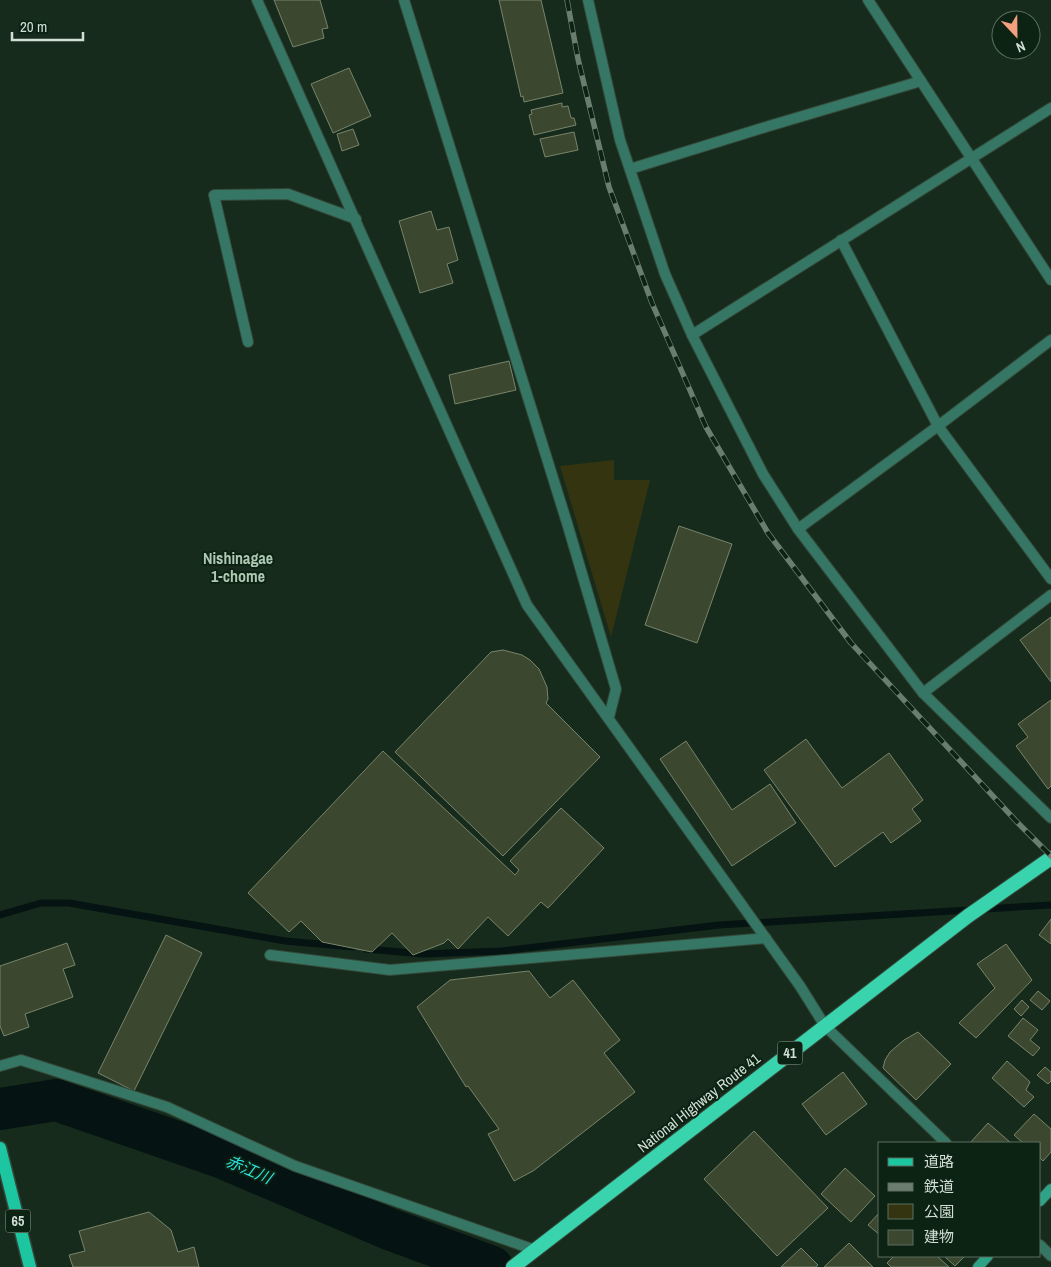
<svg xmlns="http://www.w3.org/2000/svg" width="1051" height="1267" viewBox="0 0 1051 1267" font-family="'Archivo Narrow','Noto Sans JP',sans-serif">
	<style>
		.green { fill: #353410 }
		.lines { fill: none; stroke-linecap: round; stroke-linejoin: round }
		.stream { stroke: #051313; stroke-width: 7 }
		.river { stroke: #051313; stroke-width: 42 }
		.building { fill: #3b472f; stroke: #78856b }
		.service-casing { stroke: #344839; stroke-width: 12 }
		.minor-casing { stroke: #344839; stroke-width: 12 }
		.secondary-casing { stroke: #344839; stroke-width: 12 }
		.primary-casing { stroke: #344839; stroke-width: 15 }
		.trunk-casing { stroke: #344839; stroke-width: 16 }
		.service { stroke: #357664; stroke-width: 10 }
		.minor { stroke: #357664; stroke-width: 10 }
		.secondary { stroke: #2ea387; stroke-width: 10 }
		.primary { stroke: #1bc6a1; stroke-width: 12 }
		.trunk { stroke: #39d3ae; stroke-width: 14 }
		.rail-casing { stroke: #6b7d6f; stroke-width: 5.5 }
		.rail { stroke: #0c2212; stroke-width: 4; stroke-dasharray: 11; stroke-linecap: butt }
		.labels { text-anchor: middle; stroke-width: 4; stroke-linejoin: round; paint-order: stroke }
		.shield { fill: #0c2212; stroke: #97a69a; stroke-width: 1 }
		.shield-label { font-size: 14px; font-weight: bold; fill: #d2dfd4 }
		.street-label { font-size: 15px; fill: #d2dfd4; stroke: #0c2212 }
		.neighbourhood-label { font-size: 16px; font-weight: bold; fill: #aec8b3; stroke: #0c2212 }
		.water-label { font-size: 16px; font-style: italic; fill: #2ddfdd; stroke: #0c2212 }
	</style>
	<rect width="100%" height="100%" fill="#162b1b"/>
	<path class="green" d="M 614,460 L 614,480 L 650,480 L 611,637 L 560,466 Z"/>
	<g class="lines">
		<g class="stream">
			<path d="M 0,915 L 41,903 L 69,903 L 285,941 L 353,947"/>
			<path d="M 366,949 L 423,954 L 501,951 L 719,925 L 1051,905"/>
		</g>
		<path class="river" d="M 0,1109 L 56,1100 L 223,1158 L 389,1229 L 492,1267"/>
	</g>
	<g class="building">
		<path d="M 274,0 L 320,0 L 328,28 L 322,29 L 324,38 L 293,47 Z"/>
		<path d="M 499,0 L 541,0 L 563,93 L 524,102 L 523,96 L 521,97 Z"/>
		<path d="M 349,68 L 371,116 L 333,133 L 311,84 Z"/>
		<path d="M 562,103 L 562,107 L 568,106 L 571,118 L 574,118 L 576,125 L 534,135 L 529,115 L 532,114 L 531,110 Z"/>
		<path d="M 353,129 L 359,145 L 342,151 L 337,134 Z"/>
		<path d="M 574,132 L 578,150 L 545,157 L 540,139 Z"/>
		<path d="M 431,211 L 437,230 L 449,227 L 458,260 L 447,264 L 453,283 L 420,293 L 399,221 Z"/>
		<path d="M 509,361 L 516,390 L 455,404 L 449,375 Z"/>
		<path d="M 679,526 L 732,544 L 697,643 L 645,625 Z"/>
		<path d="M 1051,617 L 1051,682 L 1020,640 Z"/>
		<path d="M 503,650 L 522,655 L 530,660 L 539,669 L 547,687 L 548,699 L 546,703 L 600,757 L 503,856 L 395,752 L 491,652 Z"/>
		<path d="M 1051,700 L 1051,786 L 1048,789 L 1016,746 L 1028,737 L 1018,724 Z"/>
		<path d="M 806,739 L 842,788 L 889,753 L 923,800 L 912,809 L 921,821 L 891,843 L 883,832 L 835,867 L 764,770 Z"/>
		<path d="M 686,741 L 732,810 L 770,784 L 796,823 L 732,866 L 660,759 Z"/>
		<path d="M 383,751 L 515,875 L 519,870 L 510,861 L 561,808 L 604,848 L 548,908 L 541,902 L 508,936 L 488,917 L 458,949 L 448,939 L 444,943 L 413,955 L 392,933 L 372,952 L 322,942 L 301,921 L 289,932 L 248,893 Z"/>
		<path d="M 1051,919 L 1051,944 L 1039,935 Z"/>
		<path d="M 166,935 L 202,953 L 134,1091 L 98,1073 Z"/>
		<path d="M 67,943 L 75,965 L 63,969 L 73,997 L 25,1014 L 29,1027 L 4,1036 L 0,1026 L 0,966 Z"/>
		<path d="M 1006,944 L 1032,980 L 976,1038 L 959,1023 L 995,988 L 977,964 Z"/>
		<path d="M 529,971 L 550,998 L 573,980 L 620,1040 L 604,1053 L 635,1092 L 533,1171 L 514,1181 L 488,1134 L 499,1129 L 468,1086 L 466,1087 L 417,1007 L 450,980 Z"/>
		<path d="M 1038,991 L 1050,1001 L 1042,1010 L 1030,1000 Z"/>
		<path d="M 1022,1000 L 1029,1007 L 1021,1016 L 1014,1009 Z"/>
		<path d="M 1023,1018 L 1038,1030 L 1030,1040 L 1040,1048 L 1033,1056 L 1008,1036 Z"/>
		<path d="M 918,1032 L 951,1064 L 916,1100 L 883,1068 L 885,1060 L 890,1052 L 904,1040 Z"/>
		<path d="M 1007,1061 L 1030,1082 L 1026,1090 L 1034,1097 L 1024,1107 L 992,1078 Z"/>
		<path d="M 1045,1067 L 1051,1072 L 1051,1081 L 1048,1084 L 1037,1075 Z"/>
		<path d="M 843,1072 L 867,1104 L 826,1135 L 802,1104 Z"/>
		<path d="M 1034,1114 L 1051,1129 L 1051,1152 L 1043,1161 L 1040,1158 L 1040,1143 L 1023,1143 L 1014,1135 Z"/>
		<path d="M 988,1123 L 1011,1143 L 970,1143 Z"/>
		<path d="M 754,1131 L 828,1208 L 777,1256 L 704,1179 Z"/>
		<path d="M 845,1168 L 875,1196 L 851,1222 L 821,1194 Z"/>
		<path d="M 149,1212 L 171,1230 L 178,1252 L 194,1247 L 199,1267 L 73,1267 L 69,1255 L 85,1251 L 79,1231 Z"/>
		<path d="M 880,1212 L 880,1235 L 868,1225 Z"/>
		<path d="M 849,1243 L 873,1267 L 824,1267 Z"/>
		<path d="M 801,1248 L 818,1265 L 816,1267 L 781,1267 Z"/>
		<path d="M 894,1256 L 937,1256 L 949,1267 L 891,1267 L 887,1263 Z"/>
		<path d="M 944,1256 L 965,1256 L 955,1266 Z"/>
	</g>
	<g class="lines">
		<defs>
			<g id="service">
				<path d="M 404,0 L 567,523 L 616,689 L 609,717"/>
				<path d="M 270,955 L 390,970 L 766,938"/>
			</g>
			<g id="minor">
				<path d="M 257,0 L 527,605 L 800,986 L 825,1026 L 946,1143"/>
				<path d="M 588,0 L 620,140 L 665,274 L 692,335 L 763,474 L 798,529 L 923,693 L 1051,818"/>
				<path d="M 868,0 L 1051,280"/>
				<path d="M 630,169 L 769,126 L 921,81"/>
				<path d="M 841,240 L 938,426 L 1051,579"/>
				<path d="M 692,335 L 1051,108"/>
				<path d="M 248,342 L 214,195 L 288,194 L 356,219"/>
				<path d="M 798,529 L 938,426 L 1051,340"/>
				<path d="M 923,693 L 1051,595"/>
				<path d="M 0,1066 L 21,1060 L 167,1107 L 295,1166 L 535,1250"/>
				<path d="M 1040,1245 L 1051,1256"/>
			</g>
			<g id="secondary">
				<path d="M 1040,1201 L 1051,1189"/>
				<path d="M 978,1267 L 988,1256"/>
			</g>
			<path id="primary" d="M 0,1148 L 30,1267"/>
			<path id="trunk" d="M 513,1267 L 968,916 L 1051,858"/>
		</defs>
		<use href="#service" class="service-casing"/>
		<use href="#minor" class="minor-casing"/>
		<use href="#secondary" class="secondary-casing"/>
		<use href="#primary" class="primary-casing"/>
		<use href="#trunk" class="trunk-casing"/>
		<use href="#service" class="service"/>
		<use href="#minor" class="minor"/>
		<use href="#secondary" class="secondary"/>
		<use href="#primary" class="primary"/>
		<use href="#trunk" class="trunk"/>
		<defs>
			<path id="rail" d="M 567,0 L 578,59 L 609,187 L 652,303 L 706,427 L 768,533 L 851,643 L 1016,821 L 1051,856"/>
		</defs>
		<use href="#rail" class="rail-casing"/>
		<use href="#rail" class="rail"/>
	</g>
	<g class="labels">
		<g class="shield">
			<rect x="777.5" y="1041.5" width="25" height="23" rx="4"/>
			<rect x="5.5" y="1209.5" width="25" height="23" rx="4"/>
		</g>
		<g class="shield-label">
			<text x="790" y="1058">41</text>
			<text x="18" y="1226">65</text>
		</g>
		<g class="street-label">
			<text transform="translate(699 1103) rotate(-38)" y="5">National Highway Route 41</text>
		</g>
		<g class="neighbourhood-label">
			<text x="238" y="564">Nishinagae<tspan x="238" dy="18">1-chome</tspan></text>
		</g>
		<g class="water-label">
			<text transform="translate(249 1169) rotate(23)" y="6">赤江川</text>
		</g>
	</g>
	<rect x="878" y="1142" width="162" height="115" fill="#0c2212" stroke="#5b6e60"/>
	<rect x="888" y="1158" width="25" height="8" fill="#1bc6a1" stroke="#5b6e60"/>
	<text x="924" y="1167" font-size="15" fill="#d2dfd4">道路</text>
	<rect x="888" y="1183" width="25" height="8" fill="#6b7d6f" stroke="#5b6e60"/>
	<text x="924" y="1192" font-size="15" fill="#d2dfd4">鉄道</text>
	<rect x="888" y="1204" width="25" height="15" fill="#353410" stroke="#5b6e60"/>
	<text x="924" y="1217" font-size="15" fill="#d2dfd4">公園</text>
	<rect x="888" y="1230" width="25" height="15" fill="#3b472f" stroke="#5b6e60"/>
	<text x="924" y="1242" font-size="15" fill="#d2dfd4">建物</text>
	<g transform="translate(1016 35) rotate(158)"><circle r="24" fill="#0c2212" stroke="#5b6e60"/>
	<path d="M0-4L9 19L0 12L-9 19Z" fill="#f2a07f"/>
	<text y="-8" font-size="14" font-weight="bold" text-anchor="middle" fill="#d2dfd4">N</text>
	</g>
	<path d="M12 32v8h71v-8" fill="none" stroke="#d2dfd4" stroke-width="2.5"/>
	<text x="20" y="32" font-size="15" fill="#d2dfd4" stroke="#0c2212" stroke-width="4" paint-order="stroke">20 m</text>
</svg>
